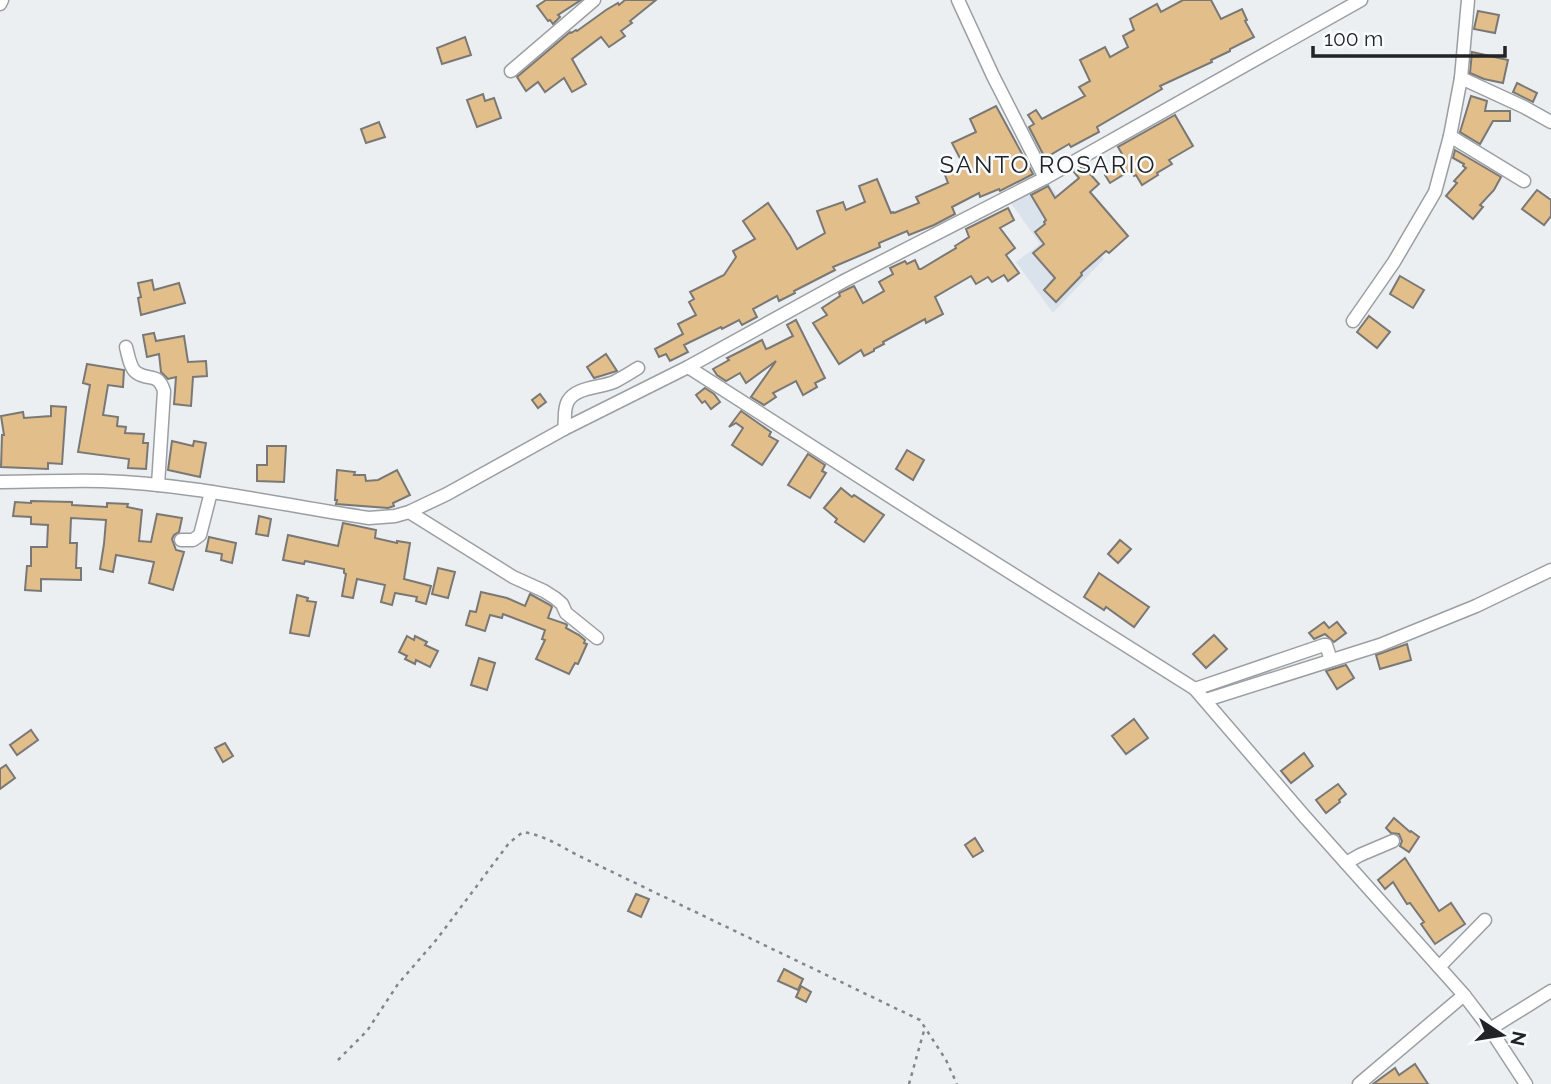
<svg xmlns="http://www.w3.org/2000/svg" width="1551" height="1084" viewBox="0 0 1551 1084" font-family="Raleway,sans-serif">
	<style>
		.built { fill: #dae3ec }
		.building { fill: #e2be8a; stroke: #7a7875; stroke-width: 2 }
		.lines { fill: none; stroke-linecap: round; stroke-linejoin: round }
		.minor-casing { stroke: #9c9fa2; stroke-width: 15 }
		.path { stroke: #838688; stroke-width: 2.5; stroke-dasharray: 3.5 5; stroke-linecap: butt }
		.minor { stroke: #fff; stroke-width: 12 }
		.labels { text-anchor: middle; stroke-width: 5; stroke-linejoin: round; paint-order: stroke }
		.quarter-label { font-size: 24px; letter-spacing: 2px; fill: #212324; stroke: #f9fcff }
	</style>
	<rect width="100%" height="100%" fill="#ebeff2"/>
	<path class="built" d="M 1047,181 L 1057,195 L 1056,197 L 1104,259 L 1053,313 L 1016,262 L 1040,244 L 1011,203 Z"/>
	<g class="building">
		<path d="M 546,0 L 581,0 L 558,15 L 560,17 L 553,24 L 550,20 L 548,21 L 537,6 Z"/>
		<path d="M 625,0 L 656,0 L 630,21 L 632,23 L 621,31 L 625,36 L 609,47 L 601,37 L 572,59 L 586,84 L 572,92 L 564,78 L 545,92 L 538,82 L 526,91 L 517,77 L 570,32 L 571,33 L 576,30 L 577,31 L 606,10 L 618,3 L 619,5 Z"/>
		<path d="M 1183,0 L 1211,0 L 1221,19 L 1242,9 L 1247,20 L 1245,21 L 1254,37 L 1230,49 L 1230,51 L 1211,60 L 1212,62 L 1160,86 L 1162,89 L 1097,127 L 1099,132 L 1071,147 L 1069,144 L 1045,158 L 1029,127 L 1034,124 L 1028,115 L 1036,110 L 1042,119 L 1085,96 L 1079,87 L 1090,81 L 1080,60 L 1105,47 L 1110,57 L 1128,47 L 1123,36 L 1134,30 L 1130,19 L 1157,4 L 1161,12 Z"/>
		<path d="M 1478,11 L 1499,15 L 1495,33 L 1474,29 Z"/>
		<path d="M 465,37 L 471,55 L 442,64 L 437,48 Z"/>
		<path d="M 1472,52 L 1508,60 L 1503,83 L 1484,79 L 1470,73 Z"/>
		<path d="M 1517,83 L 1537,93 L 1533,102 L 1513,92 Z"/>
		<path d="M 483,94 L 485,101 L 494,98 L 501,118 L 477,127 L 467,100 Z"/>
		<path d="M 1471,96 L 1487,101 L 1485,111 L 1510,111 L 1510,121 L 1493,121 L 1480,144 L 1460,132 Z"/>
		<path d="M 996,106 L 1033,174 L 1000,191 L 999,189 L 980,197 L 979,193 L 952,207 L 955,214 L 934,225 L 909,235 L 907,231 L 879,243 L 880,247 L 833,267 L 835,270 L 794,291 L 795,293 L 779,301 L 777,296 L 753,309 L 757,317 L 742,325 L 739,320 L 722,329 L 721,327 L 684,345 L 688,352 L 670,361 L 666,354 L 659,357 L 655,349 L 683,334 L 678,324 L 696,315 L 689,302 L 694,299 L 690,292 L 724,275 L 736,257 L 733,251 L 755,239 L 743,221 L 768,203 L 790,236 L 797,249 L 825,233 L 817,211 L 843,202 L 846,210 L 865,202 L 859,186 L 877,179 L 891,213 L 893,212 L 894,213 L 919,203 L 916,197 L 948,183 L 945,175 L 964,166 L 952,143 L 976,132 L 970,119 Z"/>
		<path d="M 1175,115 L 1193,146 L 1169,160 L 1172,164 L 1157,173 L 1158,175 L 1142,185 L 1136,175 L 1134,176 L 1131,170 L 1110,183 L 1105,175 L 1126,161 L 1118,147 Z"/>
		<path d="M 379,122 L 385,137 L 366,143 L 361,129 Z"/>
		<path d="M 1455,150 L 1501,177 L 1494,190 L 1480,205 L 1483,207 L 1473,219 L 1446,196 L 1457,183 L 1454,181 L 1466,168 L 1463,166 L 1464,164 L 1453,158 Z"/>
		<path d="M 1083,166 L 1099,184 L 1090,192 L 1128,236 L 1109,253 L 1106,251 L 1081,273 L 1082,275 L 1056,302 L 1044,290 L 1055,278 L 1033,253 L 1044,244 L 1035,232 L 1045,224 L 1044,222 L 1046,220 L 1031,195 L 1048,186 L 1055,198 L 1079,178 L 1074,172 Z"/>
		<path d="M 1537,190 L 1551,200 L 1551,216 L 1544,225 L 1522,209 Z"/>
		<path d="M 1008,208 L 1014,220 L 1000,228 L 1015,248 L 1006,255 L 1019,273 L 1008,281 L 1004,275 L 992,282 L 988,277 L 976,284 L 971,276 L 935,297 L 943,314 L 926,323 L 925,319 L 883,342 L 884,344 L 874,349 L 874,351 L 864,356 L 861,350 L 839,364 L 813,323 L 827,315 L 822,308 L 840,296 L 839,293 L 854,286 L 863,303 L 884,291 L 879,282 L 893,274 L 890,268 L 905,261 L 907,264 L 915,260 L 919,269 L 921,269 L 956,248 L 955,246 L 969,237 L 966,229 Z"/>
		<path d="M 1400,276 L 1424,290 L 1413,308 L 1390,294 Z"/>
		<path d="M 152,280 L 154,290 L 179,283 L 185,303 L 141,315 L 138,298 L 141,297 L 138,283 Z"/>
		<path d="M 1369,316 L 1390,332 L 1377,348 L 1357,332 Z"/>
		<path d="M 796,320 L 825,378 L 815,383 L 817,387 L 803,395 L 796,381 L 773,393 L 776,397 L 764,405 L 751,397 L 776,361 L 746,383 L 740,373 L 726,381 L 717,375 L 713,369 L 729,360 L 727,358 L 741,351 L 762,340 L 766,349 L 769,348 L 793,336 L 787,325 Z"/>
		<path d="M 154,333 L 156,341 L 184,336 L 188,362 L 206,361 L 207,376 L 193,377 L 191,406 L 174,404 L 176,377 L 168,379 L 161,372 L 159,354 L 147,357 L 143,335 Z"/>
		<path d="M 606,354 L 617,371 L 594,378 L 587,367 Z"/>
		<path d="M 87,364 L 124,370 L 123,387 L 108,385 L 103,415 L 118,417 L 117,426 L 126,427 L 125,433 L 144,434 L 143,443 L 148,443 L 146,469 L 128,468 L 129,459 L 78,452 L 90,385 L 83,383 Z"/>
		<path d="M 705,388 L 714,394 L 720,402 L 711,409 L 705,401 L 702,403 L 696,395 Z"/>
		<path d="M 540,394 L 546,402 L 538,408 L 532,400 Z"/>
		<path d="M 51,406 L 66,407 L 62,464 L 48,463 L 48,469 L 1,467 L 2,435 L 4,435 L 1,416 L 23,412 L 24,418 L 51,416 Z"/>
		<path d="M 741,411 L 771,432 L 769,436 L 778,441 L 762,465 L 732,445 L 743,428 L 736,423 L 729,427 Z"/>
		<path d="M 172,441 L 193,446 L 194,441 L 206,443 L 200,477 L 168,470 Z"/>
		<path d="M 267,446 L 286,446 L 284,482 L 257,481 L 257,465 L 267,465 Z"/>
		<path d="M 907,450 L 924,460 L 913,480 L 896,469 Z"/>
		<path d="M 808,454 L 825,465 L 822,471 L 826,473 L 810,498 L 788,485 Z"/>
		<path d="M 337,470 L 355,472 L 354,475 L 365,475 L 366,481 L 378,480 L 397,470 L 410,495 L 393,503 L 394,506 L 388,508 L 336,504 L 337,500 L 335,500 Z"/>
		<path d="M 841,488 L 852,497 L 854,495 L 884,515 L 864,542 L 835,522 L 837,519 L 824,508 Z"/>
		<path d="M 31,501 L 72,502 L 72,505 L 107,507 L 107,503 L 128,504 L 127,507 L 142,510 L 139,541 L 151,542 L 157,514 L 182,518 L 179,532 L 174,535 L 172,539 L 176,550 L 184,552 L 173,590 L 149,583 L 154,562 L 116,555 L 113,572 L 100,569 L 104,544 L 106,520 L 71,518 L 70,543 L 77,543 L 76,568 L 81,568 L 81,580 L 41,579 L 41,591 L 25,590 L 27,566 L 31,566 L 31,547 L 47,547 L 48,525 L 31,524 L 31,517 L 13,516 L 15,502 L 31,503 Z"/>
		<path d="M 259,516 L 271,519 L 268,536 L 256,534 Z"/>
		<path d="M 343,523 L 376,530 L 375,538 L 397,543 L 397,541 L 410,543 L 404,579 L 431,586 L 426,604 L 416,601 L 417,597 L 395,593 L 392,605 L 381,602 L 385,585 L 357,579 L 353,598 L 342,596 L 346,574 L 344,573 L 344,569 L 305,561 L 304,564 L 283,560 L 288,535 L 338,546 Z"/>
		<path d="M 209,537 L 236,543 L 232,563 L 221,560 L 222,554 L 206,551 Z"/>
		<path d="M 1120,540 L 1131,549 L 1118,563 L 1108,554 Z"/>
		<path d="M 438,568 L 455,572 L 448,598 L 432,594 Z"/>
		<path d="M 1099,573 L 1149,607 L 1134,627 L 1106,607 L 1104,610 L 1084,597 Z"/>
		<path d="M 481,592 L 507,598 L 525,606 L 530,594 L 550,605 L 552,607 L 548,618 L 566,624 L 567,625 L 566,628 L 579,635 L 585,640 L 584,643 L 587,644 L 578,664 L 575,663 L 569,674 L 536,659 L 545,640 L 542,639 L 545,630 L 503,614 L 502,618 L 490,615 L 485,631 L 466,625 L 470,611 L 476,612 Z"/>
		<path d="M 297,595 L 308,598 L 307,601 L 316,602 L 309,636 L 290,633 Z"/>
		<path d="M 1324,622 L 1329,628 L 1337,622 L 1346,633 L 1334,642 L 1325,634 L 1314,639 L 1309,633 Z"/>
		<path d="M 1214,635 L 1227,649 L 1206,668 L 1193,654 Z"/>
		<path d="M 407,636 L 414,640 L 415,636 L 427,642 L 425,645 L 438,651 L 430,667 L 416,660 L 415,664 L 405,659 L 407,656 L 399,652 Z"/>
		<path d="M 1407,644 L 1411,660 L 1380,669 L 1376,655 Z"/>
		<path d="M 479,658 L 495,663 L 487,690 L 471,685 Z"/>
		<path d="M 1346,665 L 1354,678 L 1337,689 L 1326,671 Z"/>
		<path d="M 1134,719 L 1148,738 L 1126,754 L 1112,736 Z"/>
		<path d="M 31,730 L 38,740 L 17,755 L 10,745 Z"/>
		<path d="M 225,743 L 233,756 L 223,762 L 215,748 Z"/>
		<path d="M 1304,753 L 1313,766 L 1291,783 L 1281,771 Z"/>
		<path d="M 6,765 L 15,778 L 0,789 L 0,769 Z"/>
		<path d="M 1338,784 L 1346,794 L 1339,800 L 1340,802 L 1326,813 L 1316,800 Z"/>
		<path d="M 1394,818 L 1410,832 L 1411,831 L 1419,837 L 1409,852 L 1400,846 L 1402,841 L 1399,834 L 1391,833 L 1386,828 Z"/>
		<path d="M 975,838 L 983,851 L 973,857 L 965,845 Z"/>
		<path d="M 1405,858 L 1439,911 L 1451,903 L 1465,924 L 1435,944 L 1421,924 L 1424,922 L 1410,903 L 1407,904 L 1393,882 L 1385,889 L 1378,880 Z"/>
		<path d="M 636,894 L 649,899 L 641,917 L 628,911 Z"/>
		<path d="M 784,969 L 803,979 L 798,990 L 778,981 Z"/>
		<path d="M 801,986 L 811,992 L 806,1002 L 796,997 Z"/>
		<path d="M 1415,1064 L 1428,1084 L 1373,1084 L 1395,1068 L 1399,1075 Z"/>
	</g>
	<g class="lines">
		<defs>
			<g id="minor">
				<path d="M 958,0 L 993,76 L 1045,178"/>
				<path d="M 0,4 L 2,0"/>
				<path d="M 511,71 L 594,0"/>
				<path d="M 1461,78 L 1524,107 L 1551,122"/>
				<path d="M 1450,136 L 1524,181"/>
				<path d="M 1353,321 L 1394,262 L 1435,192 L 1450,136 L 1461,78 L 1468,0"/>
				<path d="M 126,347 C 128,354 130,369 137,373 C 149,381 158,372 164,391 L 158,485"/>
				<path d="M 688,367 L 930,522 L 1195,689 L 1305,817 L 1464,995 L 1490,1029 L 1526,1084"/>
				<path d="M 564,429 C 566,419 563,410 568,401 C 576,387 599,388 614,382 C 622,378 630,373 638,368"/>
				<path d="M 0,482 C 34,482 68,480 102,481 C 192,484 280,505 369,518 L 395,516 L 409,512 L 447,494 L 564,429 L 688,367 L 842,282 L 1045,178 L 1361,0"/>
				<path d="M 409,512 L 513,577 L 544,591 L 555,598 L 562,604 L 566,613 L 597,638"/>
				<path d="M 181,540 L 193,540 L 200,535 L 211,492"/>
				<path d="M 1195,689 L 1324,645 L 1326,645 L 1331,660"/>
				<path d="M 1206,700 L 1380,645 L 1476,606 L 1551,570"/>
				<path d="M 1346,863 L 1360,855 L 1393,841"/>
				<path d="M 1439,967 L 1485,920"/>
				<path d="M 1490,1029 L 1551,991"/>
				<path d="M 1359,1084 L 1464,995"/>
			</g>
		</defs>
		<use href="#minor" class="minor-casing"/>
		<g class="path">
			<path d="M 338,1060 L 367,1031 L 398,984 L 437,939 L 509,843 L 523,832 C 543,835 559,845 577,855 L 920,1020 L 946,1060 L 957,1084"/>
			<path d="M 909,1084 L 925,1027"/>
		</g>
		<use href="#minor" class="minor"/>
	</g>
	<g class="labels">
		<g class="quarter-label">
			<text x="1048" y="173">SANTO ROSARIO</text>
		</g>
	</g>
	<g transform="translate(1502 1035) rotate(102)" stroke="#f9fcff" stroke-width="5" paint-order="stroke">
	<path d="M0-5L12 26L0 18L-12 26Z" fill="#212324"/>
	<text y="-10" font-size="19" font-weight="bold" text-anchor="middle" fill="#212324">N</text>
	</g>
	<path d="M1313 46v10h192v-10" fill="none" stroke="#212324" stroke-width="3.5"/>
	<text x="1324" y="46" font-size="21" fill="#212324" stroke="#f9fcff" stroke-width="5" paint-order="stroke">100 m</text>
</svg>
